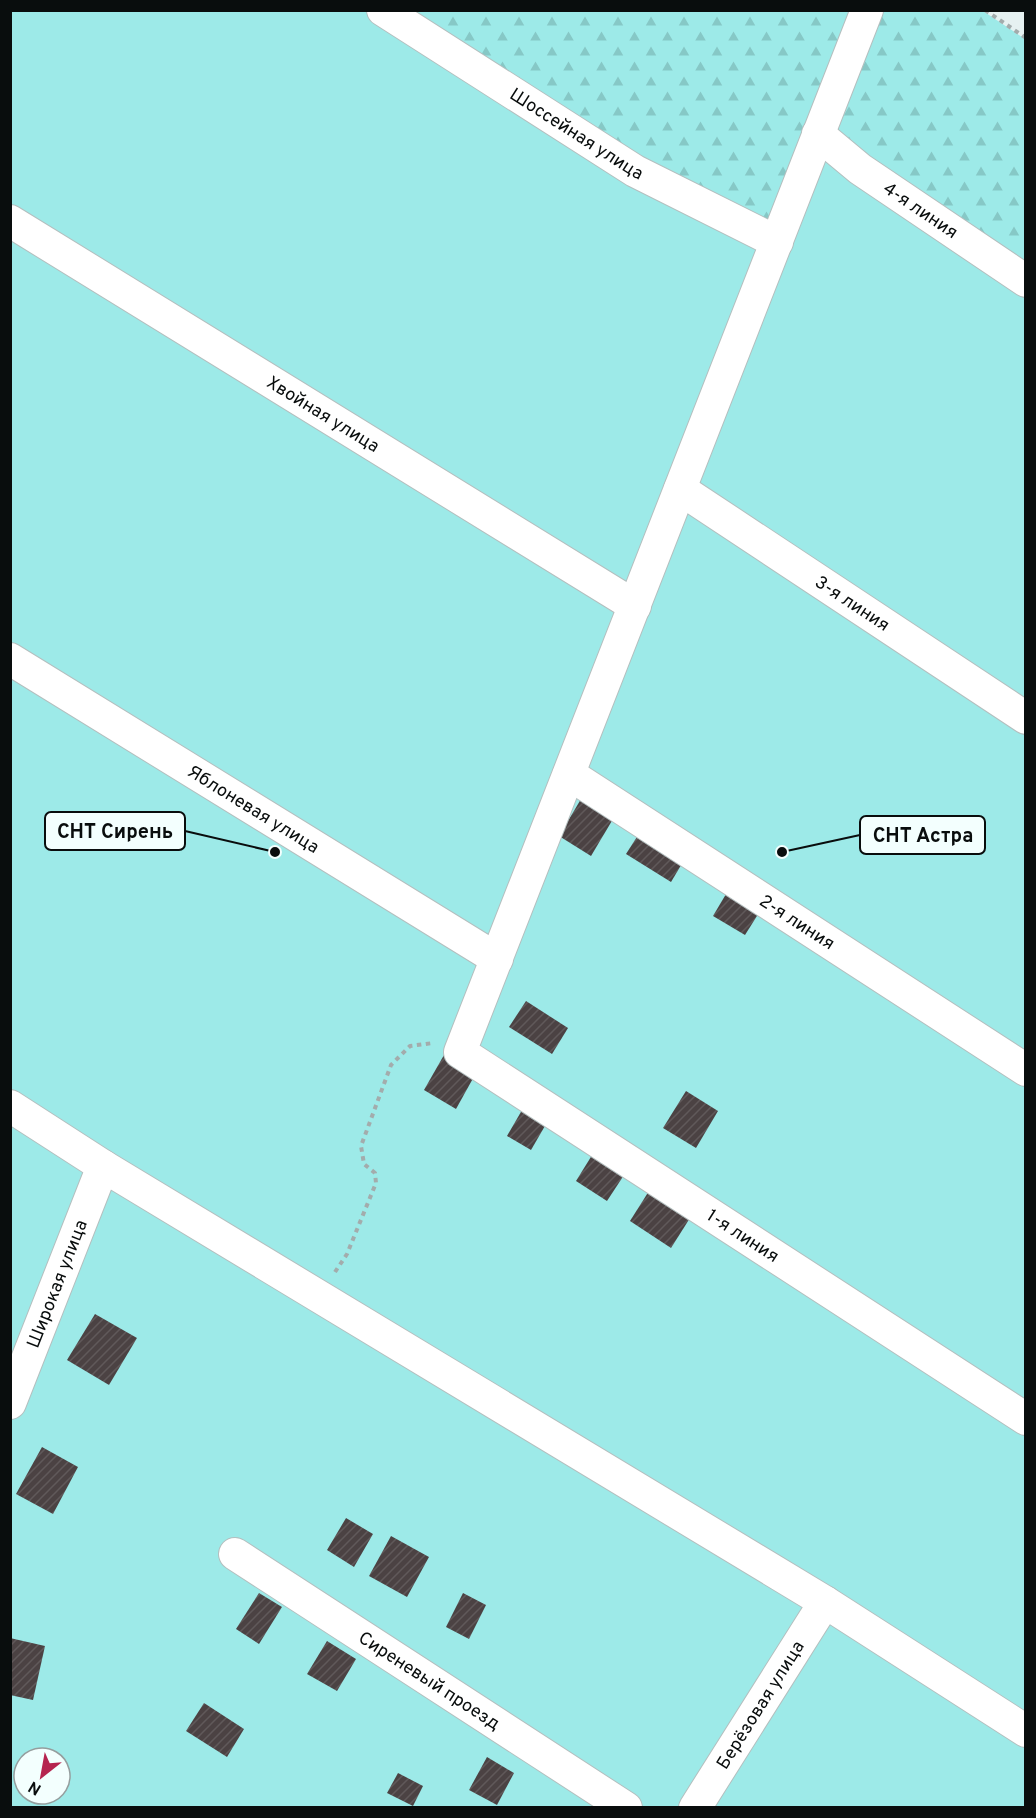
<svg xmlns="http://www.w3.org/2000/svg" width="1036" height="1818" viewBox="0 0 1036 1818" font-family="Overpass,sans-serif">
	<style>
		.green { fill: #9deae8; fill-rule: evenodd }
		.forest { fill: url(#forest-firs) }
		.building { fill: url(#building-hatch) }
		.lines { fill: none; stroke-linecap: round; stroke-linejoin: round }
		.minor-casing { stroke: #b4bfbf; stroke-width: 34 }
		.path { stroke: #a3acac; stroke-width: 4; stroke-dasharray: 4.5 4.5; stroke-linecap: butt }
		.minor { stroke: #fff; stroke-width: 32 }
		.labels { text-anchor: middle; stroke-width: 6; stroke-linejoin: round; paint-order: stroke }
		.street-label { font-size: 18px; fill: #090d0d; stroke: #f3fffe }
		.leader { fill: none; stroke: #090d0d; stroke-width: 2 }
		.callout-dot { fill: #090d0d; stroke: #f3fffe; stroke-width: 2 }
		.callout { fill: #f3fffe; stroke: #090d0d; stroke-width: 2 }
		.callout-label { font-size: 20px; text-anchor: middle; font-weight: bold; fill: #090d0d }
	</style>
	<defs>
		<pattern id="forest-firs" width="22" height="20" patternUnits="userSpaceOnUse" patternTransform="scale(1.5)"><rect width="22" height="20" fill="#9deae8"/><path d="M5 1l3.5 6h-7zM16 11l3.5 6h-7z" fill="#86c8c6"/></pattern>
		<pattern id="building-hatch" width="6" height="6" patternUnits="userSpaceOnUse" patternTransform="scale(1.5)"><rect width="6" height="6" fill="#4b4243"/><path d="M-1 1l2-2M0 6l6-6M5 7l2-2" fill="none" stroke="#60595a"/></pattern>
	</defs>
	<rect width="100%" height="100%" fill="#e6f1f1"/>
	<path class="green" d="M 11,11 L 378,11 L 813,147 L 1025,280 L 1025,1807 L 11,1808 ZM 24,1758 L 60,1758 L 60,1794 L 24,1794 Z"/>
	<path class="forest" d="M 378,11 L 983,11 L 1025,39 L 1025,280 L 824,139 L 774,232 Z"/>
	<g class="building">
		<path d="M 584,794 L 616,814 L 591,856 L 559,836 Z"/>
		<path d="M 642,829 L 686,857 L 671,882 L 626,854 Z"/>
		<path d="M 729,889 L 762,908 L 745,935 L 713,916 Z"/>
		<path d="M 526,1001 L 568,1028 L 552,1054 L 509,1027 Z"/>
		<path d="M 444,1055 L 476,1073 L 456,1109 L 424,1090 Z"/>
		<path d="M 686,1091 L 718,1111 L 696,1148 L 663,1128 Z"/>
		<path d="M 525,1105 L 549,1119 L 531,1150 L 507,1136 Z"/>
		<path d="M 594,1152 L 626,1172 L 607,1201 L 576,1181 Z"/>
		<path d="M 649,1191 L 690,1218 L 671,1248 L 630,1221 Z"/>
		<path d="M 95,1314 L 137,1338 L 109,1385 L 67,1360 Z"/>
		<path d="M 42,1447 L 78,1467 L 53,1514 L 16,1494 Z"/>
		<path d="M 346,1518 L 373,1534 L 354,1567 L 327,1550 Z"/>
		<path d="M 391,1536 L 429,1557 L 407,1597 L 369,1576 Z"/>
		<path d="M 259,1593 L 282,1607 L 259,1644 L 236,1629 Z"/>
		<path d="M 463,1593 L 486,1605 L 469,1639 L 446,1627 Z"/>
		<path d="M 10,1638 L 45,1646 L 33,1700 L 10,1695 Z"/>
		<path d="M 327,1641 L 356,1659 L 337,1691 L 307,1674 Z"/>
		<path d="M 204,1703 L 244,1729 L 227,1757 L 186,1731 Z"/>
		<path d="M 487,1757 L 514,1773 L 497,1805 L 469,1790 Z"/>
		<path d="M 398,1773 L 423,1786 L 413,1806 L 387,1793 Z"/>
	</g>
	<g class="lines">
		<defs>
			<g id="minor">
				<path id="s1" d="M 383,10 L 635,171 L 777,242"/>
				<path id="s2" d="M 867,10 L 460,1052 L 1026,1419"/>
				<path id="s3" d="M 818,134 L 860,169 L 1026,281"/>
				<path id="s4" d="M 10,221 L 635,606"/>
				<path id="s5" d="M 680,489 L 1026,718"/>
				<path id="s6" d="M 10,659 L 497,959"/>
				<path id="s7" d="M 569,774 L 1026,1070"/>
				<path d="M 10,1106 L 103,1166 L 825,1602 L 1026,1731"/>
				<path id="s8" d="M 10,1403 L 103,1166"/>
				<path id="s9" d="M 235,1554 L 626,1808"/>
				<path id="s10" d="M 695,1808 L 825,1602"/>
			</g>
		</defs>
		<use href="#minor" class="minor-casing"/>
		<g class="path">
			<path d="M 985,10 L 1026,38"/>
			<path d="M 335,1272 L 347,1254 L 376,1183 L 375,1173 L 364,1164 L 361,1146 L 391,1065 L 410,1046 L 433,1043"/>
		</g>
		<use href="#minor" class="minor"/>
	</g>
	<g class="labels">
		<g class="street-label">
			<text dy="6" stroke="none"><textPath href="#s1" startOffset="230">Шоссейная улица</textPath></text>
			<text dy="6" stroke="none"><textPath href="#s3" startOffset="128">4-я линия</textPath></text>
			<text dy="6" stroke="none"><textPath href="#s4" startOffset="368">Хвойная улица</textPath></text>
			<text dy="6" stroke="none"><textPath href="#s5" startOffset="207">3-я линия</textPath></text>
			<text dy="6" stroke="none"><textPath href="#s6" startOffset="286">Яблоневая улица</textPath></text>
			<text dy="6" stroke="none"><textPath href="#s7" startOffset="272">2-я линия</textPath></text>
			<text dy="6" stroke="none"><textPath href="#s2" startOffset="1456">1-я линия</textPath></text>
			<text dy="6" stroke="none"><textPath href="#s8" startOffset="128">Широкая улица</textPath></text>
			<text dy="6" stroke="none"><textPath href="#s9" startOffset="232">Сиреневый проезд</textPath></text>
			<text dy="6" stroke="none"><textPath href="#s10" startOffset="122">Берёзовая улица</textPath></text>
		</g>
	</g>
	<path class="leader" d="M275 852L185 831M782 852L860 835"/>
	<g class="callout-dot">
		<circle cx="275" cy="852" r="6"/>
		<circle cx="782" cy="852" r="6"/>
	</g>
	<g class="callout">
		<rect x="45" y="812" width="140" height="38" rx="6"/>
		<rect x="860" y="816" width="125" height="38" rx="6"/>
	</g>
	<g class="callout-label">
		<text x="115" y="838">СНТ Сирень</text>
		<text x="923" y="842">СНТ Астра</text>
	</g>
	<rect width="1036" height="1818" fill="none" stroke="#090d0d" stroke-width="24"/>
	<g transform="translate(42 1776) rotate(211)"><circle r="28" fill="#f3fffe" stroke="#959e9e" stroke-width="1.5"/>
	<path d="M0-4.5L10 22L0 15L-10 22Z" fill="#b5244f"/>
	<text y="-9" font-size="16" font-weight="bold" text-anchor="middle" fill="#090d0d">N</text>
	</g>
</svg>
